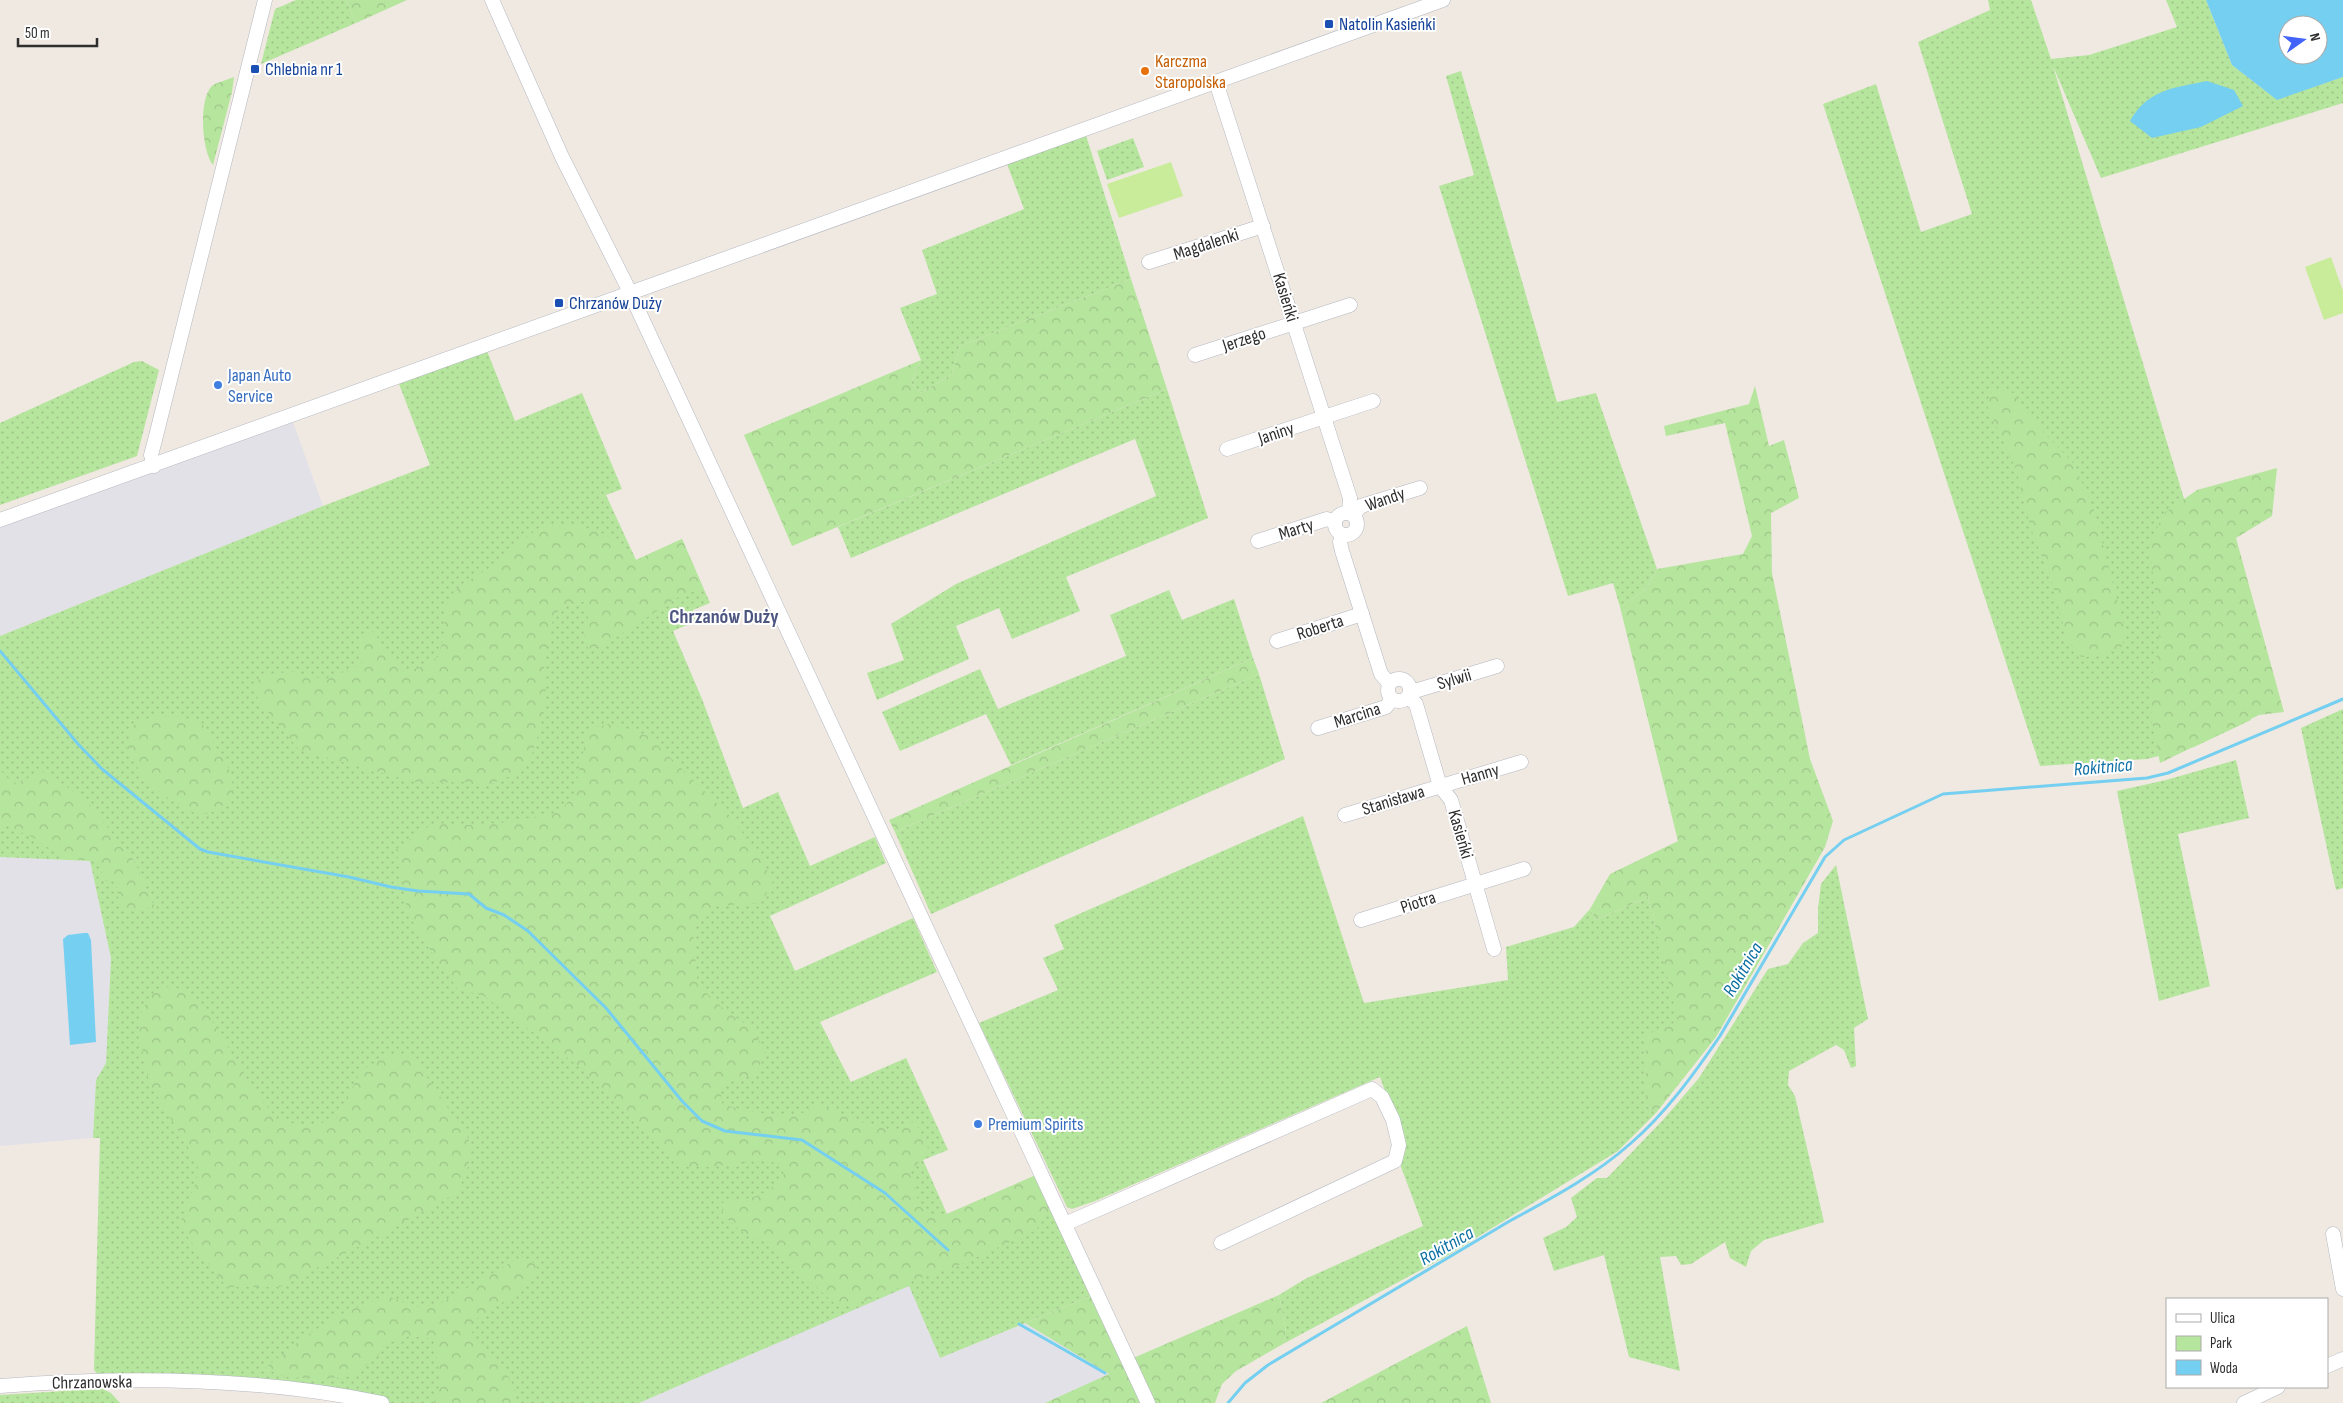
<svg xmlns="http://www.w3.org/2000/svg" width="2343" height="1403" viewBox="0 0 2343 1403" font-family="'Sofia Sans Condensed',sans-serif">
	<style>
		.industrial { fill: #e3e1e8 }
		.green { fill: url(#green-dots) }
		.forest { fill: url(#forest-crowns) }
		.pitch { fill: #c9ec9a }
		.water { fill: #75cff0; fill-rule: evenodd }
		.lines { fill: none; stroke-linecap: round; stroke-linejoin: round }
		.stream { stroke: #75cff0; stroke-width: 3 }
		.minor-casing { stroke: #b4b7c1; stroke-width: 15 }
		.minor { stroke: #fff; stroke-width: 14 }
		.transit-dot { fill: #1a4fb4; stroke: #fff; stroke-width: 2 }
		.food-dot { fill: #e8710a; stroke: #fff; stroke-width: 2 }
		.shop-dot { fill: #3f7fe0; stroke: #fff; stroke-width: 2 }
		.labels { text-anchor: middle; stroke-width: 4; stroke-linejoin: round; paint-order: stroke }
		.transit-label { font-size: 18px; fill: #164399; stroke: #fff; text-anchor: start }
		.food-label { font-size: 18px; fill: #c56008; stroke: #fff; text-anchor: start }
		.street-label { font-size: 18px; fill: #2e2e2e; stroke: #fff }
		.shop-label { font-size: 18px; fill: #366cbe; stroke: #fff; text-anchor: start }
		.water-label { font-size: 19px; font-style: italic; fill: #0d6fa3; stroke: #fff }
		.quarter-label { font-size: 20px; font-weight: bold; fill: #4d5680; stroke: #fff }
	</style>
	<defs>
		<pattern id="green-dots" width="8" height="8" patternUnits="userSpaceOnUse" patternTransform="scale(1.25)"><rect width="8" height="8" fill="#b6e59e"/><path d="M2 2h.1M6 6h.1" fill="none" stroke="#9dc588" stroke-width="1.8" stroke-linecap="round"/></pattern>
		<pattern id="forest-crowns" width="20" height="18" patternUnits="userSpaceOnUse" patternTransform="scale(1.25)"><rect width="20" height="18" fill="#b6e59e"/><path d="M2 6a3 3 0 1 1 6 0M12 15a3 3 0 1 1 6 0" fill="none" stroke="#9dc588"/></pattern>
	</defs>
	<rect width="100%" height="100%" fill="#efe9e1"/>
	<g class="industrial">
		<path d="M 293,422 L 323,506 L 0,636 L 0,527 Z"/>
		<path d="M 0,857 L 90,861 L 111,958 L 106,1063 L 96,1080 L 93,1138 L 0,1146 Z"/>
		<path d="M 909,1285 L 940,1358 L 1025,1323 L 1110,1374 L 1045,1403 L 639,1403 Z"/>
	</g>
	<g class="green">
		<path d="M 296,0 L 346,0 L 356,23 L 261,64 L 275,9 Z"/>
		<path d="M 1988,0 L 2031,0 L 2051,59 L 2089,55 L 2177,27 L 2166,0 L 2206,0 L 2232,65 L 2276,99 L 2343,77 L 2343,103 L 2101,178 L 2053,66 L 2251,720 L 2194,747 L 2147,759 L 2040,766 L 1823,104 L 1876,84 L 1921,232 L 1972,214 L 1918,42 L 1990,10 Z"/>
		<path d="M 1461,71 L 1557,402 L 1596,393 L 1657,569 L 1646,589 L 1620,607 L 1613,583 L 1568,596 L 1439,186 L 1474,175 L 1446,76 Z"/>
		<path d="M 1084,129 L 1131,279 L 960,346 L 952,374 L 921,393 L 911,383 L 921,360 L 900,308 L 937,294 L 922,250 L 1024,209 L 1007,164 Z"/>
		<path d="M 1133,138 L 1144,167 L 1107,180 L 1097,151 Z"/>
		<path d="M 487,351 L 515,421 L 582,393 L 622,489 L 606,495 L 636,560 L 682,539 L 710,603 L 693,610 L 698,620 L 673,631 L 702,699 L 743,808 L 778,792 L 810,866 L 875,837 L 886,863 L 770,916 L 795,971 L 913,918 L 937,972 L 820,1022 L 851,1082 L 906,1058 L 948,1150 L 923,1160 L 947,1214 L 1034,1176 L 1091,1296 L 940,1358 L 909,1286 L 639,1403 L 382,1403 L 325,1392 L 104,1381 L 94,1370 L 100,1138 L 93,1138 L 96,1080 L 106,1063 L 111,958 L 90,861 L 0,857 L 0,636 L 323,506 L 430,465 L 399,384 Z"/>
		<path d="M 142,361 L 159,370 L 137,456 L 0,505 L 0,423 L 134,362 Z"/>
		<path d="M 1167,389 L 1208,518 L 1066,577 L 1080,611 L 1012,639 L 999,608 L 956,626 L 969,659 L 877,700 L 867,673 L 904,660 L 891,624 L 956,584 L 1156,496 L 1135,439 L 851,558 L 838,527 Z"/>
		<path d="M 1169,590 L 1182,620 L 1234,599 L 1253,658 L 1011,765 L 986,714 L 900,751 L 882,712 L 980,669 L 998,709 L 1126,656 L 1110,615 Z"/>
		<path d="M 1259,674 L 1285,759 L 931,914 L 895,832 Z"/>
		<path d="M 2343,709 L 2343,888 L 2336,890 L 2301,728 Z"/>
		<path d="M 2236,760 L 2249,818 L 2178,834 L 2210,986 L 2159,1001 L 2117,791 L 2166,780 Z"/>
		<path d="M 1303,816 L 1364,1003 L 1508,980 L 1506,947 L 1574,927 L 1590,909 L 1596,920 L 1648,897 L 1679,1021 L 1646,1105 L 1656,1113 L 1618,1151 L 1445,1257 L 1283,1344 L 1286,1332 L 1279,1295 L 1305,1279 L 1423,1226 L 1400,1164 L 1392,1111 L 1380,1077 L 1095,1201 L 1072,1209 L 1067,1207 L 979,1023 L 1058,990 L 1043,958 L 1064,949 L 1054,925 Z"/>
		<path d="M 1836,865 L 1868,1019 L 1854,1028 L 1856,1066 L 1851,1068 L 1844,1050 L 1836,1045 L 1789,1071 L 1788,1085 L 1795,1096 L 1824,1222 L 1764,1240 L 1751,1251 L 1746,1267 L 1730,1258 L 1725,1242 L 1691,1264 L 1681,1265 L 1676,1256 L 1660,1257 L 1680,1371 L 1629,1357 L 1604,1255 L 1554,1271 L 1543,1238 L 1566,1227 L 1577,1217 L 1571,1198 L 1597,1178 L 1607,1178 L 1663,1120 L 1699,1078 L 1768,969 L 1788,964 L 1803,943 L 1818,933 L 1818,908 L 1821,884 Z"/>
		<path d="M 97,1386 L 111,1393 L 120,1403 L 0,1403 L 0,1395 L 96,1389 Z"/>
	</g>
	<g class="forest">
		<path d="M 346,0 L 407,0 L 356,23 Z"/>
		<path d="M 234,77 L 232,92 L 213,165 C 202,152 198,99 212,86 C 217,82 228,80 234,77 Z"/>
		<path d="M 1131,279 L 1167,389 L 792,546 L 744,435 L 921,360 L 911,383 L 921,393 L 952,374 L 960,346 Z"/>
		<path d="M 1755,386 L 1769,446 L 1784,440 L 1799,498 L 1771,513 L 1772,573 L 1810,759 L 1833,821 L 1825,847 L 1716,1037 L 1656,1113 L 1646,1105 L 1646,1035 L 1678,1021 L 1648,897 L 1596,920 L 1590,909 L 1610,874 L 1678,841 L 1620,607 L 1646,589 L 1657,569 L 1743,554 L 1752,536 L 1725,423 L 1666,436 L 1664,426 L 1749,404 Z"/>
		<path d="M 1994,388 L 2013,393 L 2040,429 L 2074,464 L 2094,510 L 2125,630 L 2122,647 L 2098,656 L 2081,657 L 2067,640 L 2053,586 L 2030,526 L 2016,469 L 1986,403 Z"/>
		<path d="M 2277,468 L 2272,516 L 2236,538 L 2284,712 L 2259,715 L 2160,763 L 2152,722 L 2150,683 L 2160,642 L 2150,546 L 2163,514 L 2197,490 Z"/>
		<path d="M 543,525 L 582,526 L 606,535 L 636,560 L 682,539 L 703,588 L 680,596 L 603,646 L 588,649 L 584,632 L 589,614 L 584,602 L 574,602 L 554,614 L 544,667 L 546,694 L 541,727 L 530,760 L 513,775 L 488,785 L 463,782 L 419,783 L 299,750 L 258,699 L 254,682 L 268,674 L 292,672 L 325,679 L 362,665 L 360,643 L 364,632 L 372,631 C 384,644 391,659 403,672 L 419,668 L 438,657 L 445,632 L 444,611 L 452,594 L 464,583 L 504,560 L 519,543 Z"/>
		<path d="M 1253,658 L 1259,674 L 895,832 L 889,820 Z"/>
		<path d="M 152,716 L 183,717 L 202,723 L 229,769 L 234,790 C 216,821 197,819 171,800 C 159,792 148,783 140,771 C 135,764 131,755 127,747 L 132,726 Z"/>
		<path d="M 609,724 L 648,736 L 729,815 L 762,859 L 773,884 L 760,903 L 712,906 L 697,924 L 693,935 L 698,985 L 727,1012 L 753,1029 L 765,1052 L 756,1074 L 720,1085 L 722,1103 C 738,1111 782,1118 799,1114 C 807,1112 815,1107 821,1105 L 855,1120 L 894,1131 L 915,1121 L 929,1150 L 911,1171 L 918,1200 L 930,1215 L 947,1214 L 1034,1176 L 1049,1211 L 1036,1230 L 955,1267 L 914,1280 L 879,1297 L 851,1305 L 834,1303 L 766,1242 L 742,1232 L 723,1215 L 721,1203 C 749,1198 767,1198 784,1174 L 780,1165 L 767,1160 L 708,1167 L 679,1167 L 580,1067 L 484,996 L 458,989 L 432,953 L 408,914 L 396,849 L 434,823 L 469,825 L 510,822 L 559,812 L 574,795 L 588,729 Z"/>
		<path d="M 0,767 L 6,777 L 16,783 L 41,772 L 48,773 L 88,803 L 104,823 L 135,862 L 155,908 L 120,910 L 116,882 L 103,880 L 100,861 L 65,859 L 34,838 L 0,823 Z"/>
		<path d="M 164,987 L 183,989 L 202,1004 L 254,1091 L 279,1121 L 309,1126 L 336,1119 L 361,1071 L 385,1056 L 406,1055 L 420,1067 L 468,1138 L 471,1151 L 468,1167 L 458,1192 L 388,1231 L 280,1287 L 227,1287 L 179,1226 L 197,1179 L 198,1164 L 149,1082 L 139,1035 L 142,1011 L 152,994 Z"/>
		<path d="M 522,1256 L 534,1263 L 539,1272 L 524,1289 L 468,1324 C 473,1333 477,1344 484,1351 C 498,1366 518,1380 516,1403 L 433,1403 C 444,1391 437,1354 433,1339 L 409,1336 L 388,1344 L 372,1362 L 347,1377 L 321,1379 L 285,1377 L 265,1368 L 303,1338 L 335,1317 L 386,1295 L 414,1307 L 436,1306 Z"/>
		<path d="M 1279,1295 L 1286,1332 L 1283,1344 L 1236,1371 L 1222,1384 L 1215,1403 L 1045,1403 L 1109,1374 L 1025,1323 L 1091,1296 L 1124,1362 Z"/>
		<path d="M 1467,1326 L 1491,1403 L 1321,1403 Z"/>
	</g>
	<g class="pitch">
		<path d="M 1171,162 L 1183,196 L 1119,218 L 1107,184 Z"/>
		<path d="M 2331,257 L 2343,291 L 2343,313 L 2324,320 L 2305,267 Z"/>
	</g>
	<g class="water">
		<path d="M 2206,0 L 2343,0 L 2343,77 L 2277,100 L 2232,65 ZM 2288,25 L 2318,25 L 2318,55 L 2288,55 Z"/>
		<path d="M 2207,81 L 2234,90 L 2243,106 L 2201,127 L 2152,138 L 2130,121 C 2148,89 2174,88 2207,81 Z"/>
		<path d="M 84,933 L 88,933 L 91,940 L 96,1042 L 70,1045 L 63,939 L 68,935 Z"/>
	</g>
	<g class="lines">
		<g class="stream">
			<path d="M 0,651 L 78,744 L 102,769 L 200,849 L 208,852 L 349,877 L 391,887 L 418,891 L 469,894 L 486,908 L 504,915 L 528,931 L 606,1008 L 682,1101 L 702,1121 L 725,1131 L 802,1140 L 885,1193 L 948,1250"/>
			<path d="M 1019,1324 L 1105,1373"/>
			<path d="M 1228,1403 L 1245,1383 L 1268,1365 L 1508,1222 C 1550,1199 1594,1176 1630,1144 C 1666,1113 1694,1074 1720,1036 L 1825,857 L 1844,840 L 1943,794 L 2147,778 L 2168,773 L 2343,699"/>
		</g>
		<defs>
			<g id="minor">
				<path d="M 492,0 L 562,157 L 625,282 L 1148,1403"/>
				<path d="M 1216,82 L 1350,498 L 1349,513"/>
				<path d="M 1149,262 L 1263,226"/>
				<path d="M 1195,355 L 1350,305"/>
				<path d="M 1227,449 L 1373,401"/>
				<path d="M 154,466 L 151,455 L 155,440 L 265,0"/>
				<circle cx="1346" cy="524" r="11"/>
				<path d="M 1353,515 L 1361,506 L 1420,488"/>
				<path d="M 0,520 L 1443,0"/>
				<path d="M 1342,535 L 1340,542 L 1342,551 L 1381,674 L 1389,683"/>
				<path d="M 1258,541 L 1327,519 L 1335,522"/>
				<path d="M 1277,641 L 1362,614"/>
				<circle cx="1399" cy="690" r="11"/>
				<path d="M 1411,690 L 1418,690 L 1497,666"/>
				<path d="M 1408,697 L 1416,704 L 1440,786 L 1451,800 L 1494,949"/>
				<path d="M 1318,728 L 1386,707 L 1392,699"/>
				<path d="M 1345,815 L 1521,762"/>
				<path d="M 1361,920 L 1524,869"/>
				<path d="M 1065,1224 L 1372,1089 L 1382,1097 L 1393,1120 L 1399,1145 L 1395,1161 L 1221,1243"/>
				<path d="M 2333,1234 L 2343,1289"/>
				<path d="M 2327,1366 L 2343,1359"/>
				<path d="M 0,1386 C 127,1376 257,1377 382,1403"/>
				<path d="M 2244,1403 L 2278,1387"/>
			</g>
		</defs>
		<use href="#minor" class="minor-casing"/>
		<use href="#minor" class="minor"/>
	</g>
	<g class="transit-dot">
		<rect x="1324" y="19" width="10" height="10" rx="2.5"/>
		<rect x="250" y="64" width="10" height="10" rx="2.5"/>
		<rect x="554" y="298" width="10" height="10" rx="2.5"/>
	</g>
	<circle class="food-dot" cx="1145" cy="71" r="5"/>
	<g class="shop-dot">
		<circle cx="218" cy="385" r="5"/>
		<circle cx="978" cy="1124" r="5"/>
	</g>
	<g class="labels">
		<g class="transit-label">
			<text x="1339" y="30">Natolin Kasieńki</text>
			<text x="265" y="75">Chlebnia nr 1</text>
			<text x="569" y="309">Chrzanów Duży</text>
		</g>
		<g class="food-label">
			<text x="1155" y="67">Karczma<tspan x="1155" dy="21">Staropolska</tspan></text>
		</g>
		<g class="street-label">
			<text transform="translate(1206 244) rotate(-18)" y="6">Magdalenki</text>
			<text transform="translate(1286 297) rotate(73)" y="6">Kasieńki</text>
			<text transform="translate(1244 339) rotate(-18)" y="6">Jerzego</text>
			<text transform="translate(1276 433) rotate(-18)" y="6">Janiny</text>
			<text transform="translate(1385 499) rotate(-19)" y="6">Wandy</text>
			<text transform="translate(1296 529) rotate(-17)" y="6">Marty</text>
			<text transform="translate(1320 627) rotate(-18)" y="6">Roberta</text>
			<text transform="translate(1454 679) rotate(-17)" y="6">Sylwii</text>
			<text transform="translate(1357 715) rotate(-18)" y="6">Marcina</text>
			<text transform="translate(1480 774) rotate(-16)" y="6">Hanny</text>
			<text transform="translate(1393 800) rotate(-17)" y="6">Stanisława</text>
			<text transform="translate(1461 834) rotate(74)" y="6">Kasieńki</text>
			<text transform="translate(1418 902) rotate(-18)" y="6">Piotra</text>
			<text transform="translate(92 1382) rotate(-1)" y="6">Chrzanowska</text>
		</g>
		<g class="shop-label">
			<text x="228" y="381">Japan Auto<tspan x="228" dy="21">Service</tspan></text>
			<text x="988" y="1130">Premium Spirits</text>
		</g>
		<g class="water-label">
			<text transform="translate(2103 766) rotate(-5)" y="7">Rokitnica</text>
			<text transform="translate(1742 969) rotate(-59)" y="7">Rokitnica</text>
			<text transform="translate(1446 1245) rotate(-30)" y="7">Rokitnica</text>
		</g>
		<g class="quarter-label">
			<text x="724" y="623">Chrzanów Duży</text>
		</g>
	</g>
	<rect x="2166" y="1298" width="162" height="90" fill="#ffffff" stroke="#ababab"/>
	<rect x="2176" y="1314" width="25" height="8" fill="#ffffff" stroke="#ababab"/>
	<text x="2210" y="1323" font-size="15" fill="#2e2e2e">Ulica</text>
	<rect x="2176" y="1336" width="25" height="15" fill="#b6e59e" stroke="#ababab"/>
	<text x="2210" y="1348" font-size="15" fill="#2e2e2e">Park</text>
	<rect x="2176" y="1360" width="25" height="15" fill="#75cff0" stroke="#ababab"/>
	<text x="2210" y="1373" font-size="15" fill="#2e2e2e">Woda</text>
	<g transform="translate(2303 40) rotate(76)"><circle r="24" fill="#ffffff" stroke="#ababab"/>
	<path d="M0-4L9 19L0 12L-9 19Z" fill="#4264fb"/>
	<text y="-8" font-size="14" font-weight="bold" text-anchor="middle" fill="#2e2e2e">N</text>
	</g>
	<path d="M18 38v8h79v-8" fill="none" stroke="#2e2e2e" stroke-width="2.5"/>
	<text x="25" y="38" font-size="15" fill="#2e2e2e" stroke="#ffffff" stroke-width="4" paint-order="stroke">50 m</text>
</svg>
